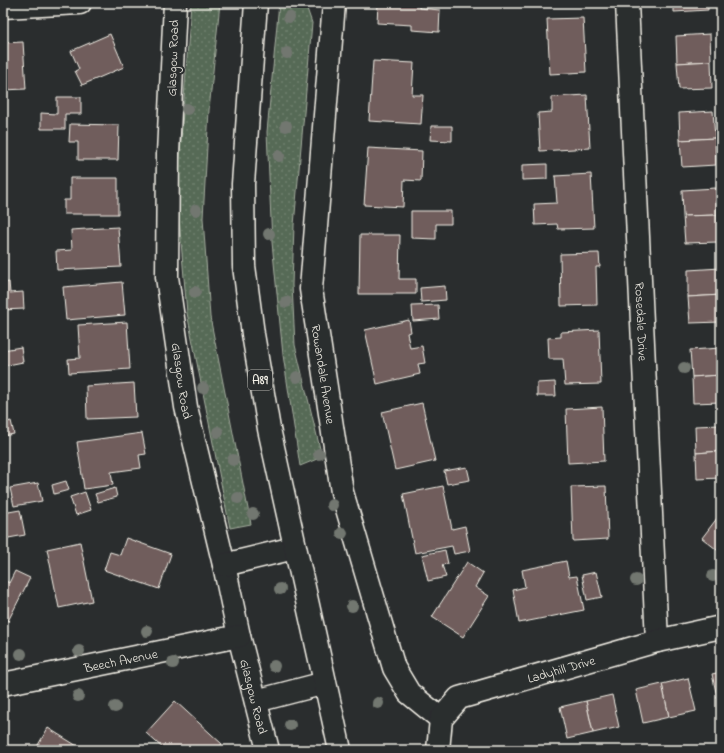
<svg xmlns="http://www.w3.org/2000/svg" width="724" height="753" viewBox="0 0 724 753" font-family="'Indie Flower',sans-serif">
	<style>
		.grass { fill: url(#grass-dots); stroke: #a5ae9f }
		.building { fill: #705d5c; stroke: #f4f1e8 }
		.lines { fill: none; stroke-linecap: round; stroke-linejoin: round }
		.minor-casing { stroke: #f4f1e8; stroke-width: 25 }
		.primary-casing { stroke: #f4f1e8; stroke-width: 25 }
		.minor { stroke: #2a2d2e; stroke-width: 22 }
		.primary { stroke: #2a2d2e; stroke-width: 22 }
		.tree { fill: #727770 }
		.labels { text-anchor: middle; stroke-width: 4; stroke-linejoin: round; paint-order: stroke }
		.shield { fill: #2a2d2e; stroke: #b7b6b0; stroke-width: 1 }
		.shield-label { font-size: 12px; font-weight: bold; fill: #f4f1e8 }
		.street-label { font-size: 13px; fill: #f4f1e8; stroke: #2a2d2e }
	</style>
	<defs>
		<pattern id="grass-dots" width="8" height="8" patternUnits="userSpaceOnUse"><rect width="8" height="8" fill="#566a56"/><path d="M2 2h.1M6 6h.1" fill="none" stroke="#6f806e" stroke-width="1.8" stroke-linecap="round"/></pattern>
	</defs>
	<rect width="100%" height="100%" fill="#2a2d2e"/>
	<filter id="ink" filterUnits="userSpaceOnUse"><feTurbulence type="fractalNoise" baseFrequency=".025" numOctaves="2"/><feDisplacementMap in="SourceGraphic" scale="8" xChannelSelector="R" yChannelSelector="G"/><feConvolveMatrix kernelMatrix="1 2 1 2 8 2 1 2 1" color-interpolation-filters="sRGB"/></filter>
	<g filter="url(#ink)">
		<g class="grass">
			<path d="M 191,3 L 220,3 L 209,110 L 203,218 L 210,317 L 251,524 L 230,528 L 187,313 L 177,194 Z"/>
			<path d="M 279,3 L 305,3 L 312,23 L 294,225 L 292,285 L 295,345 L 322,457 L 300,466 L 283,355 L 272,242 L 267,132 Z"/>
		</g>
		<g class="building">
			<path d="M 378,3 L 420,3 L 419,8 L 440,10 L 439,32 L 412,30 L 412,25 L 377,23 Z"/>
			<path d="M 674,3 L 708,3 L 708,10 L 674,12 Z"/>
			<path d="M 583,18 L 586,72 L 550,74 L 547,19 Z"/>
			<path d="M 110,34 L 124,67 L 82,85 L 75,71 L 79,69 L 71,51 Z"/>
			<path d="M 710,34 L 711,61 L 677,63 L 676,36 Z"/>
			<path d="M 23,42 L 26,89 L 3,90 L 3,43 Z"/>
			<path d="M 373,61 L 414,63 L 412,95 L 423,95 L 421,124 L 369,121 Z"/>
			<path d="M 711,61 L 712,88 L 679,89 L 677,63 Z"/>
			<path d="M 587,95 L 590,148 L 540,151 L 538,113 L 552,112 L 552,97 Z"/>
			<path d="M 57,97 L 81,97 L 81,114 L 65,114 L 65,129 L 41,129 L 41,113 L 57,114 Z"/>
			<path d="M 713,111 L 715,138 L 680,140 L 679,113 Z"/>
			<path d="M 70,124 L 119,125 L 118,160 L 78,160 L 78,142 L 69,142 Z"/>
			<path d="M 431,126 L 452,126 L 452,141 L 430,140 Z"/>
			<path d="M 715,138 L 716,165 L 682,167 L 680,140 Z"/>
			<path d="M 368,148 L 422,151 L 421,181 L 404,180 L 403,207 L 364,205 Z"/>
			<path d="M 547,164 L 547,179 L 522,180 L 522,165 Z"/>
			<path d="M 591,174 L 594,228 L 558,229 L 557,224 L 535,225 L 534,204 L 557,203 L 555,176 Z"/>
			<path d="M 70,178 L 118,178 L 118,214 L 64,214 L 64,200 L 70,200 Z"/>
			<path d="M 716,188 L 717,215 L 683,216 L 682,190 Z"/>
			<path d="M 411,211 L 451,211 L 451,224 L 436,224 L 436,239 L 411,238 Z"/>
			<path d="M 717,215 L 718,242 L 685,243 L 683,216 Z"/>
			<path d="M 118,227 L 121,267 L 57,270 L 56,251 L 72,250 L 71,230 Z"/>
			<path d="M 360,235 L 400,235 L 399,279 L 416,279 L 416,294 L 359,294 Z"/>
			<path d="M 599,253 L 600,267 L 596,267 L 597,305 L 561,306 L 560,254 Z"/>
			<path d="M 721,268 L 721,295 L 688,297 L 688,270 Z"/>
			<path d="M 9,282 L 10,293 L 23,292 L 24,309 L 3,310 L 3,283 Z"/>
			<path d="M 122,282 L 125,315 L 66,320 L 63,287 Z"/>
			<path d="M 445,286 L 446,300 L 421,302 L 420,288 Z"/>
			<path d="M 721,295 L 721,322 L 690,323 L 688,297 Z"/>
			<path d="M 438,305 L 439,319 L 413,321 L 412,306 Z"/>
			<path d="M 409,320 L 411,332 L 407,333 L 410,348 L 422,346 L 425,363 L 418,364 L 420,374 L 377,384 L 365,330 Z"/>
			<path d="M 127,322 L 130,369 L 69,373 L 68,359 L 80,358 L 78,325 Z"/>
			<path d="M 599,330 L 601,384 L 565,385 L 563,359 L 549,359 L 548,338 L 561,337 L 561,332 Z"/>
			<path d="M 21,347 L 23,362 L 3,366 L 3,350 Z"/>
			<path d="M 721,348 L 721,375 L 692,377 L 690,350 Z"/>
			<path d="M 721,375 L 721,402 L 693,403 L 692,377 Z"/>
			<path d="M 555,382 L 556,396 L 537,396 L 537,383 Z"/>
			<path d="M 134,383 L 136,417 L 87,419 L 86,386 Z"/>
			<path d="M 422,403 L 435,461 L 395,470 L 382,412 Z"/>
			<path d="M 602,407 L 604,461 L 568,463 L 566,409 Z"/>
			<path d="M 11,421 L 14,434 L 3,436 L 3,423 Z"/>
			<path d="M 721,425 L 721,451 L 696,453 L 695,426 Z"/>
			<path d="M 142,433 L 146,454 L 139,455 L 141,468 L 111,472 L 113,485 L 84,489 L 77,442 Z"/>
			<path d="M 721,451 L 721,478 L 697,479 L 696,453 Z"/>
			<path d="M 467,467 L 470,480 L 447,484 L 444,471 Z"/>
			<path d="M 66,481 L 69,490 L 54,494 L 52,485 Z"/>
			<path d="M 38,483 L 42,501 L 14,506 L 10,488 Z"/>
			<path d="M 443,486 L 452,529 L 465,526 L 470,551 L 454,554 L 452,546 L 415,553 L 403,494 Z"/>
			<path d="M 606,486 L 608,539 L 573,541 L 571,487 Z"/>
			<path d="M 115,488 L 117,497 L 98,502 L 95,494 Z"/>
			<path d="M 85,492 L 91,510 L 76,515 L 70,497 Z"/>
			<path d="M 20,510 L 25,535 L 3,539 L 3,513 Z"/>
			<path d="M 721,513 L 721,553 L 702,538 Z"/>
			<path d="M 126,538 L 171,554 L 159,589 L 104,570 L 110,552 L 120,555 Z"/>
			<path d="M 80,542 L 92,601 L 59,608 L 47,549 Z"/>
			<path d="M 445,550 L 448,564 L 442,565 L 446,577 L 428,581 L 422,555 Z"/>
			<path d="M 566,561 L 569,577 L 577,576 L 584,610 L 519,623 L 513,590 L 525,587 L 522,570 Z"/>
			<path d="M 467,562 L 483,573 L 475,587 L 489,596 L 463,637 L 432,617 Z"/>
			<path d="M 15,571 L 30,578 L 8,621 L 3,619 L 3,579 L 9,583 Z"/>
			<path d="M 596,572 L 602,597 L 587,600 L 582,575 Z"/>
			<path d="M 721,672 L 721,706 L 719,706 L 712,674 Z"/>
			<path d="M 688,678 L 696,711 L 669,717 L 662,684 Z"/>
			<path d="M 662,684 L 669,717 L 643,723 L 636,690 Z"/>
			<path d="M 612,695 L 619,727 L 593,733 L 586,701 Z"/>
			<path d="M 175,701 L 222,744 L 217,750 L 165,750 L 146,733 Z"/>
			<path d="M 586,701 L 593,733 L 567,739 L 560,707 Z"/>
			<path d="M 48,728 L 82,749 L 81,750 L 35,750 Z"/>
			<path d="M 530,745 L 538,750 L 527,750 Z"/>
		</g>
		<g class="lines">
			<defs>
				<g id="minor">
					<path id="s1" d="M 175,3 L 168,154 L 167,277 L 186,407 L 224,565 L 239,636 L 268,750"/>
					<path id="s2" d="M 334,3 L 311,289 L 342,492 L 394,668 L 409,693 L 441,719"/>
					<path id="s3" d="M 627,3 L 657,641"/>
					<path d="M 3,7 L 80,3"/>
					<path d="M 224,565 L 294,548"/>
					<path id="s4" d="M 3,684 L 239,636"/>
					<path d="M 256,701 L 325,683"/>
					<path id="s5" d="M 438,750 L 441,719 L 459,698 L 657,641 L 721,627"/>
				</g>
				<path id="primary" d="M 256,3 L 243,184 L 244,266 L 253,334 L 269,429 L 340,750"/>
			</defs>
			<use href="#minor" class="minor-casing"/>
			<use href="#primary" class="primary-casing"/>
			<use href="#minor" class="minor"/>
			<use href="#primary" class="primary"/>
		</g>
		<g class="tree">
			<circle cx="289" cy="17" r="6"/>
			<circle cx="287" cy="53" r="6"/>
			<circle cx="187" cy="109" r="6"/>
			<circle cx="286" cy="126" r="6"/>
			<circle cx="279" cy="156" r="6"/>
			<circle cx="196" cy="210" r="6"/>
			<circle cx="269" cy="234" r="6"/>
			<circle cx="195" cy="292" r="6"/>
			<circle cx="286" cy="302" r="6"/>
			<circle cx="684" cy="368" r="6"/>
			<circle cx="297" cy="377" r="6"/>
			<circle cx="203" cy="388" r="6"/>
			<circle cx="218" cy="432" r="6"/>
			<circle cx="319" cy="454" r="6"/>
			<circle cx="233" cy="460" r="6"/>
			<circle cx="238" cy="498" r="6"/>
			<circle cx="332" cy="505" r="6"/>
			<circle cx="253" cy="514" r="6"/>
			<circle cx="342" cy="533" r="6"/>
			<circle cx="713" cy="576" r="6"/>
			<circle cx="636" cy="580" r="6"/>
			<circle cx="280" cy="589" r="6"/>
			<circle cx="352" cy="606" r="6"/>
			<circle cx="147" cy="631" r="6"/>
			<circle cx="79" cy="651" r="6"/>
			<circle cx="21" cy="654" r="6"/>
			<circle cx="173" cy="663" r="6"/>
			<circle cx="274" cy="666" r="6"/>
			<circle cx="78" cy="696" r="6"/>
			<circle cx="378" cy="703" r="6"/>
			<circle cx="115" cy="707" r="6"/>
			<circle cx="290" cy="725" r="6"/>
		</g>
	</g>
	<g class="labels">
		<rect class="shield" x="248" y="370" width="24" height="20" rx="3"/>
		<g class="shield-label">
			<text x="260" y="384">A89</text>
		</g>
		<g class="street-label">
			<text transform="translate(172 58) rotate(-88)" y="5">Glasgow Road</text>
			<text dy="5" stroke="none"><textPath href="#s3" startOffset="319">Rosedale Drive</textPath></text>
			<text dy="5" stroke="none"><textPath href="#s2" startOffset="373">Rowandale Avenue</textPath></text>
			<text dy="5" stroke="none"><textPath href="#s1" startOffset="379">Glasgow Road</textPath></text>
			<text dy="5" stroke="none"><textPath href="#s4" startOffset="120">Beech Avenue</textPath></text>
			<text dy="5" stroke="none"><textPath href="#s5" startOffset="165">Ladyhill Drive</textPath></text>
			<text dy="5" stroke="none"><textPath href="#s1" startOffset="703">Glasgow Road</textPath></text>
		</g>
	</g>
	<rect width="724" height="753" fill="none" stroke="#2a2d2e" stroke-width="16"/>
	<rect x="8" y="8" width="708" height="737" fill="none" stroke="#f4f1e8" stroke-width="1.5" filter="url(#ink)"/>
</svg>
